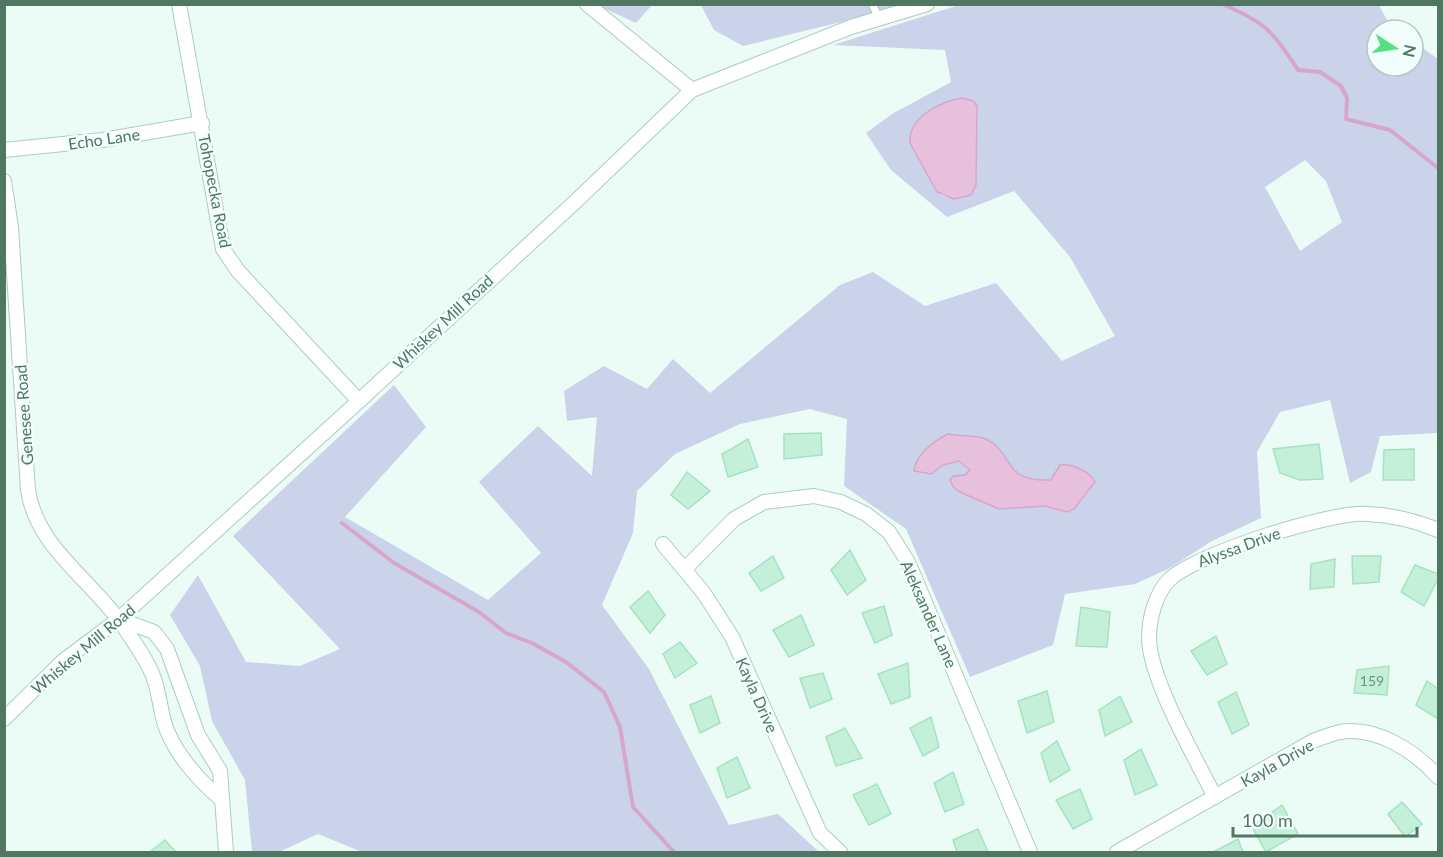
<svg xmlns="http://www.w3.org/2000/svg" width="1443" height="857" viewBox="0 0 1443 857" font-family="Lato,sans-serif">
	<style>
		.green { fill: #cad3ea; fill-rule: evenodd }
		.water { fill: #e6c0dc; stroke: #d7a7cb; stroke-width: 1.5 }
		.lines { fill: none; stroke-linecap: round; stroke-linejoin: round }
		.stream { stroke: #d7a7cb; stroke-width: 4 }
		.building { fill: #c4f0da; stroke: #a5e2c3; stroke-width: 1.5 }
		.lane-casing { stroke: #aeccbe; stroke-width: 9 }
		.street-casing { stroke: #aeccbe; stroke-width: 16 }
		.lane { stroke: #fff; stroke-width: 7 }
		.street { stroke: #fff; stroke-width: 14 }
		.labels { text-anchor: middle; stroke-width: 5; stroke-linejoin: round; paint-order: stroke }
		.number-label { font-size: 14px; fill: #6c957f }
		.street-label { font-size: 16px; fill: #4f7761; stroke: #f2fefb }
	</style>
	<rect width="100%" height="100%" fill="#ebfcf7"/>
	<g class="green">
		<path d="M 1378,4 L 1389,23 L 1398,30 L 1377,30 L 1377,66 L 1413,66 L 1413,41 L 1438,59 L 1438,433 L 1380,436 L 1371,472 L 1350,483 L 1330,400 L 1280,412 L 1257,452 L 1261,518 L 1212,541 L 1168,569 L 1135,584 L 1065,594 L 1053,645 L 970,677 L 906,529 L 844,486 L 847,419 L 810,409 L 740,424 L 675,454 L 637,491 L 633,533 L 602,605 L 649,669 L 729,825 L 778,814 L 819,852 L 362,852 L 318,834 L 279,852 L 252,852 L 245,780 L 212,721 L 200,666 L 170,615 L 198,575 L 246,662 L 300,666 L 340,649 L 233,536 L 394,385 L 426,427 L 345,517 L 488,600 L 541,553 L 479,482 L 538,426 L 592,476 L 597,417 L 567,421 L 564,391 L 604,366 L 647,389 L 673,359 L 710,393 L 840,285 L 873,272 L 925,306 L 996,283 L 1062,361 L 1115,336 L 1070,257 L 1014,191 L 947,217 L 891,170 L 866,133 L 892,114 L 951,82 L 945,50 L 833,45 L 959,5 ZM 962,98 L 973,102 L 977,106 L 966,197 L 954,199 L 941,195 L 911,132 L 927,112 ZM 1305,160 L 1326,181 L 1342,222 L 1300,251 L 1265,187 ZM 948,434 C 960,437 975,434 986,439 C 1015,451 999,481 1051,480 L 1060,465 L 1066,464 L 1095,479 L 1061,509 L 1033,505 L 999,509 L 953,476 L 965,475 L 970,470 L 959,461 L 943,465 L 937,470 L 915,464 L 928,448 Z"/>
		<path d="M 597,5 L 652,5 L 636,23 Z"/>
		<path d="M 701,5 L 911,5 L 743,46 L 714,30 Z"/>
	</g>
	<g class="water">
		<path d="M 962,98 L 973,101 L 977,106 L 976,185 L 971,195 L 954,199 L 937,192 L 910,143 C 908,117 940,102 962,98 Z"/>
		<path d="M 948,434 C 960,437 975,434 986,439 C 1015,452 1000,482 1051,480 L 1060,465 C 1072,463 1091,472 1095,482 L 1074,509 L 1067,512 L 1045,506 L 999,509 L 962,493 L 954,488 L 950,480 L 953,476 L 965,475 L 970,470 L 959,461 L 943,465 L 931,474 L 914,471 C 915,455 934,441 948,434 Z"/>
	</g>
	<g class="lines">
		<g class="stream">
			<path d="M 1222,4 C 1267,23 1272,31 1298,70 L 1320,72 L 1341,86 L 1347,98 L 1346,119 L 1390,130 L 1438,168"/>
			<path d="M 342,523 L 394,563 L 479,612 L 506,633 L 532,643 L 566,662 L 604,692 L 620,727 L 633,807 L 674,852"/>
		</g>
	</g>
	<g class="building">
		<path d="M 821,433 L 822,455 L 784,459 L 784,434 Z"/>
		<path d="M 748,439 L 758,467 L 728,477 L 722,454 Z"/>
		<path d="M 1319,444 L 1323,479 L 1300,480 L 1280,473 L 1273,449 Z"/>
		<path d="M 1414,449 L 1414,480 L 1383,480 L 1384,450 Z"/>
		<path d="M 687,472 L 710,491 L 688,509 L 671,495 Z"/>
		<path d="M 850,550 L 866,580 L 847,595 L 831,570 Z"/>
		<path d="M 773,556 L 784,578 L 761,591 L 749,573 Z"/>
		<path d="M 1352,556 L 1381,556 L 1379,582 L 1353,584 Z"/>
		<path d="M 1335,559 L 1334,587 L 1310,589 L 1311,564 Z"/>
		<path d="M 1415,565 L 1438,574 L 1438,579 L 1424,606 L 1401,592 Z"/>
		<path d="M 648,591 L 665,615 L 650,633 L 630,607 Z"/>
		<path d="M 884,606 L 892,635 L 875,643 L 862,613 Z"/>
		<path d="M 1081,607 L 1110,612 L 1107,647 L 1076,646 Z"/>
		<path d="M 801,615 L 814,645 L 789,657 L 773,630 Z"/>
		<path d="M 1216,636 L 1227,664 L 1207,675 L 1191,651 Z"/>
		<path d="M 680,642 L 697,663 L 675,678 L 663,654 Z"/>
		<path d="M 908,663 L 910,697 L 891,704 L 878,674 Z"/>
		<path d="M 1389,666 L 1387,695 L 1354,693 L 1357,670 Z"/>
		<path d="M 823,673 L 832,699 L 810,708 L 800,678 Z"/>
		<path d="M 1427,681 L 1438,689 L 1438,719 L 1416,705 Z"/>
		<path d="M 1047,691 L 1054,722 L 1027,733 L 1018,701 Z"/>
		<path d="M 1236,692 L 1249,725 L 1232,734 L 1218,702 Z"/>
		<path d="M 711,696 L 720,723 L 700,733 L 690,705 Z"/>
		<path d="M 1120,696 L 1132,722 L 1105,736 L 1099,710 Z"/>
		<path d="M 931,717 L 939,747 L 923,756 L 910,728 Z"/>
		<path d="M 845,728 L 862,758 L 836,766 L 826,737 Z"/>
		<path d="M 1057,741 L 1070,770 L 1050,782 L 1041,753 Z"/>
		<path d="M 1141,749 L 1157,785 L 1135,795 L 1124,760 Z"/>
		<path d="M 737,757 L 750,788 L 727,798 L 717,768 Z"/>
		<path d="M 953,772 L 964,804 L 945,812 L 934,783 Z"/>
		<path d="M 877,784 L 891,814 L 869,825 L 853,795 Z"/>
		<path d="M 1080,789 L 1092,819 L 1073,829 L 1056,800 Z"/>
		<path d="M 1402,802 L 1422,824 L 1405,837 L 1388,814 Z"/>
		<path d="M 1282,805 L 1298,834 L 1266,852 L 1252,827 Z"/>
		<path d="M 978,829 L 988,852 L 957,852 L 953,840 Z"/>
		<path d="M 1238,839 L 1243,852 L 1213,852 Z"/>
		<path d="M 165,840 L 176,852 L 150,852 Z"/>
	</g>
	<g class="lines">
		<defs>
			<path id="lane" d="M 872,4 L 879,18"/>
			<g id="street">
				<path d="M 179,4 L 223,249 L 238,271 L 359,401"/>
				<path d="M 587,4 L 692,90"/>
				<path d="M 4,150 L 103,140 L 202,123"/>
				<path d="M 4,181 L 11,227 L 28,490 C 36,545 87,577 118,619 C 129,634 142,653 150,669 C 158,684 159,701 163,718 C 170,748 197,779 221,799"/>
				<path d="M 663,544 L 703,592 L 732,637 L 820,833 L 840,852"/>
				<path d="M 685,569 L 734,519 L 764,502 L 814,496 L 841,502 L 866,514 L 889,532 L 908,562 L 1030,852"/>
				<path d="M 119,619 L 154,632 L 167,649 L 198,735 L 220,771 L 226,852"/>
				<path d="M 4,719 L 63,661 L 119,619 L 359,401 L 575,202 L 692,90 L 851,27 L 927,4"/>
				<path d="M 1215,797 C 1196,759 1149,678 1149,638 C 1149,618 1156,592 1170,579 C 1197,554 1330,511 1368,514 C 1392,515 1416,521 1438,530"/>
				<path d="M 1117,852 L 1313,741 C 1321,738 1331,734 1340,732 C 1376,726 1415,751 1438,777"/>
			</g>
		</defs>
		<use href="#lane" class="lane-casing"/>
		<use href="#street" class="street-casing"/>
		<use href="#lane" class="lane"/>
		<use href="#street" class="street"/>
	</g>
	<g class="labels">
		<g class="number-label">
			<text x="1372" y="686">159</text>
		</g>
		<g class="street-label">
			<text transform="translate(104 139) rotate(-8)" y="6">Echo Lane</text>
			<text transform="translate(215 191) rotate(79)" y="6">Tohopecka Road</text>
			<text transform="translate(443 322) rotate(-43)" y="6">Whiskey Mill Road</text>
			<text transform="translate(24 415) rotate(-94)" y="6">Genesee Road</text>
			<text transform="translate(1239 547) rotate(-20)" y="6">Alyssa Drive</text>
			<text transform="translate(929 614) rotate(66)" y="6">Aleksander Lane</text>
			<text transform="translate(83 649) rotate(-40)" y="6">Whiskey Mill Road</text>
			<text transform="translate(757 695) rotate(66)" y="6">Kayla Drive</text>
			<text transform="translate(1277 763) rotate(-29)" y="6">Kayla Drive</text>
		</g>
	</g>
	<rect width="1443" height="857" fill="none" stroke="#4f7761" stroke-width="12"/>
	<g transform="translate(1395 48) rotate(102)"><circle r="28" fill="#f2fefb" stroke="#b1c8bd" stroke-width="1.5"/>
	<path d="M0-4.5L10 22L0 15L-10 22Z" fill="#57df83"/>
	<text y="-9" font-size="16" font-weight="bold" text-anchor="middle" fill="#4f7761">N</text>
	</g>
	<path d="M1233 827v9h184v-9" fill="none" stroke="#4f7761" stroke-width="3"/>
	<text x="1242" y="827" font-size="18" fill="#4f7761" stroke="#f2fefb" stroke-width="4.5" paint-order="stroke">100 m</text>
</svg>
